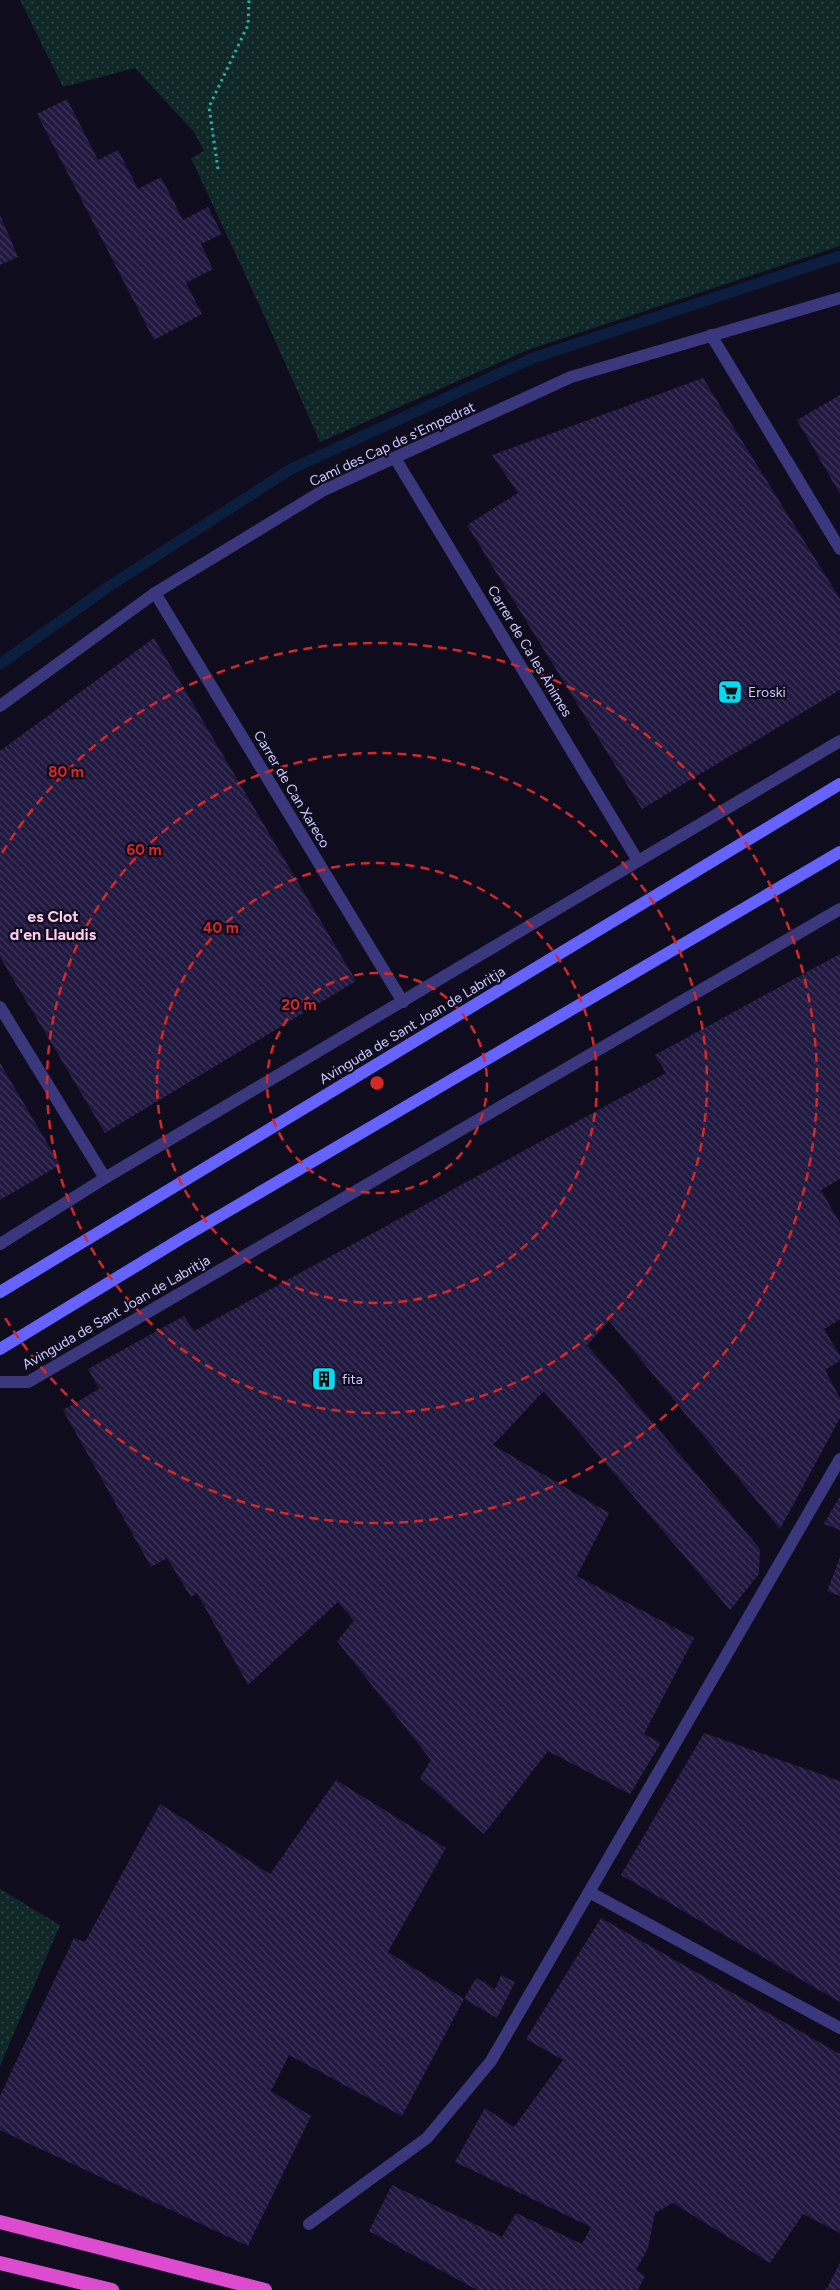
<svg xmlns="http://www.w3.org/2000/svg" width="840" height="2290" viewBox="0 0 840 2290" font-family="Figtree,sans-serif">
	<style>
		.grass { fill: url(#grass-dots) }
		.lines { fill: none; stroke-linecap: round; stroke-linejoin: round }
		.stream { stroke: #0b1e3e; stroke-width: 11 }
		.building { fill: url(#building-back-hatch) }
		.path { stroke: #2eafa6; stroke-width: 3; stroke-dasharray: 2.5 4; stroke-linecap: butt }
		.service { stroke: #3a377d; stroke-width: 12 }
		.minor { stroke: #3a377d; stroke-width: 12 }
		.secondary { stroke: #6562fe; stroke-width: 12 }
		.trunk { stroke: #dd4cce; stroke-width: 14 }
		.ring { fill: none; stroke: #d62828; stroke-width: 2.5; stroke-dasharray: 9 6 }
		.labels { text-anchor: middle; stroke-width: 4.5; stroke-linejoin: round; paint-order: stroke }
		.street-label { font-size: 14px; fill: #d0caff; stroke: #0f0c1e }
		.poi-label { font-size: 14px; fill: #d0caff; stroke: #0f0c1e; text-anchor: start }
		.quarter-label { font-size: 16px; font-weight: bold; fill: #ffccec; stroke: #0f0c1e }
		.centre { fill: #d62828; stroke: #0f0c1e; stroke-width: 2.5 }
		.ring-label { font-size: 15px; text-anchor: middle; font-weight: bold; fill: #d62828; stroke: #0f0c1e; stroke-width: 4.5; stroke-linejoin: round; paint-order: stroke }
	</style>
	<defs>
		<pattern id="grass-dots" width="8" height="8" patternUnits="userSpaceOnUse" patternTransform="scale(1.25)"><rect width="8" height="8" fill="#0f2827"/><path d="M2 2h.1M6 6h.1" fill="none" stroke="#314647" stroke-width="1.8" stroke-linecap="round"/></pattern>
		<pattern id="building-back-hatch" width="6" height="6" patternUnits="userSpaceOnUse" patternTransform="scale(1.25)"><rect width="6" height="6" fill="#20183f"/><path d="M-1 5l2 2M0 0l6 6M5-1l2 2" fill="none" stroke="#3f385c"/></pattern>
	</defs>
	<rect width="100%" height="100%" fill="#0f0c1e"/>
	<g class="grass">
		<path d="M 20,0 L 840,0 L 840,246 L 525,351 L 320,442 L 262,311 L 191,158 L 204,151 L 194,132 L 135,68 L 63,87 Z"/>
		<path d="M 0,1889 L 60,1925 L 0,2066 Z"/>
	</g>
	<g class="lines">
		<path class="stream" d="M 0,664 L 108,587 L 291,469 L 533,358 L 840,256"/>
	</g>
	<g class="building">
		<path d="M 67,99 L 98,160 L 118,150 L 138,189 L 161,177 L 183,220 L 208,207 L 222,234 L 201,244 L 213,269 L 186,283 L 202,314 L 154,340 L 37,114 Z"/>
		<path d="M 0,215 L 18,257 L 0,265 Z"/>
		<path d="M 703,378 L 840,599 L 840,690 L 642,809 L 467,525 L 518,493 L 492,455 Z"/>
		<path d="M 840,395 L 840,494 L 797,420 Z"/>
		<path d="M 154,638 L 356,981 L 105,1133 L 0,957 L 0,751 Z"/>
		<path d="M 840,954 L 840,1179 L 821,1190 L 840,1223 L 840,1319 L 824,1329 L 840,1356 L 840,1361 L 825,1370 L 840,1398 L 840,1418 L 780,1529 L 609,1321 L 587,1345 L 760,1549 L 759,1574 L 730,1610 L 544,1391 L 493,1445 L 609,1513 L 577,1576 L 694,1638 L 644,1734 L 661,1743 L 630,1794 L 548,1751 L 484,1834 L 420,1778 L 431,1760 L 337,1641 L 354,1621 L 338,1602 L 248,1685 L 197,1593 L 191,1597 L 167,1558 L 151,1567 L 63,1410 L 99,1389 L 88,1369 L 184,1316 L 194,1331 L 666,1073 L 655,1055 Z"/>
		<path d="M 0,1063 L 60,1165 L 0,1200 Z"/>
		<path d="M 840,1496 L 840,1530 L 824,1524 Z"/>
		<path d="M 840,1558 L 840,1596 L 827,1591 Z"/>
		<path d="M 704,1733 L 840,1781 L 840,2002 L 621,1875 Z"/>
		<path d="M 336,1780 L 446,1848 L 388,1952 L 464,1999 L 402,2116 L 289,2055 L 271,2091 L 311,2116 L 248,2246 L 0,2130 L 0,2096 L 74,1938 L 85,1942 L 160,1804 L 270,1874 Z"/>
		<path d="M 601,1918 L 840,2054 L 840,2233 L 803,2214 L 770,2263 L 673,2203 L 655,2213 L 648,2248 L 636,2270 L 645,2276 L 638,2290 L 477,2290 L 369,2231 L 392,2185 L 502,2237 L 516,2213 L 582,2244 L 591,2227 L 455,2162 L 485,2108 L 514,2127 L 563,2060 L 526,2039 Z"/>
		<path d="M 501,1975 L 515,1982 L 497,2018 L 464,1999 L 476,1978 L 495,1989 Z"/>
		<path d="M 840,2263 L 840,2290 L 826,2290 Z"/>
	</g>
	<g class="lines">
		<path class="path" d="M 218,169 L 209,107 L 248,25 L 249,0"/>
		<path class="service" d="M 589,1892 L 840,2028"/>
		<g class="minor">
			<path d="M 711,335 L 840,549"/>
			<path d="M 395,458 L 638,861"/>
			<path d="M 155,593 L 403,1002"/>
			<path d="M 0,706 L 155,593 L 324,490 L 571,377 L 840,298"/>
			<path d="M 0,1007 L 105,1178"/>
			<path d="M 0,1244 L 105,1178 L 840,741"/>
			<path d="M 0,1382 L 28,1382 L 840,909"/>
			<path d="M 309,2224 L 427,2138 L 491,2061 L 840,1459"/>
		</g>
		<g class="secondary">
			<path d="M 0,1292 L 840,784"/>
			<path d="M 0,1349 L 182,1238 L 840,852"/>
		</g>
		<g class="trunk">
			<path d="M 0,2222 L 265,2290"/>
			<path d="M 0,2263 L 112,2290"/>
		</g>
	</g>
	<g class="ring">
		<circle cx="377" cy="1083" r="110"/>
		<circle cx="377" cy="1083" r="220"/>
		<circle cx="377" cy="1083" r="330"/>
		<path d="M2 853A440 440 0 1 1 2 1313"/>
	</g>
	<defs>
		<symbol id="supermarket-square" viewBox="-11 -11 22 22"><rect x="-9" y="-9" width="18" height="18" rx="4" fill="#02dcf3" stroke="#0f0c1e"/><path d="M-6-5.5h2.5l.6 2H6L4.5 2H-2.5L-4.4-4H-6ZM-1.5 3.2a1.3 1.3 0 1 0 .1 0ZM3 3.2a1.3 1.3 0 1 0 .1 0Z" fill="#111"/></symbol>
		<symbol id="building-square" viewBox="-11 -11 22 22"><rect x="-9" y="-9" width="18" height="18" rx="4" fill="#02dcf3" stroke="#0f0c1e"/><path d="M-4-6H4V6H1V3H-1V6H-4ZM-2.5-4.3h1.7v1.8h-1.7ZM.8-4.3h1.7v1.8H.8ZM-2.5-1h1.7V.8h-1.7ZM.8-1h1.7V.8H.8Z" fill="#111"/></symbol>
	</defs>
	<g fill-rule="evenodd">
		<use href="#supermarket-square" x="716" y="678" width="28" height="28"/>
		<use href="#building-square" x="310" y="1365" width="28" height="28"/>
	</g>
	<g class="labels">
		<g class="street-label">
			<text transform="translate(392 444) rotate(-25)" y="5">Camí des Cap de s'Empedrat</text>
			<text transform="translate(530 651) rotate(59)" y="5">Carrer de Ca les Ànimes</text>
			<text transform="translate(292 789) rotate(59)" y="5">Carrer de Can Xareco</text>
			<text transform="translate(412 1025) rotate(-31)" y="5">Avinguda de Sant Joan de Labritja</text>
			<text transform="translate(116 1312) rotate(-30)" y="5">Avinguda de Sant Joan de Labritja</text>
		</g>
		<g class="poi-label">
			<text x="748" y="697">Eroski</text>
			<text x="342" y="1384">fita</text>
		</g>
		<g class="quarter-label">
			<text x="53" y="922">es Clot<tspan x="53" dy="18">d'en Llaudis</tspan></text>
		</g>
	</g>
	<circle cx="377" cy="1083" r="8" class="centre"/>
	<g class="ring-label">
		<text x="66" y="777">80 m</text>
		<text x="144" y="855">60 m</text>
		<text x="221" y="933">40 m</text>
		<text x="299" y="1010">20 m</text>
	</g>
</svg>
